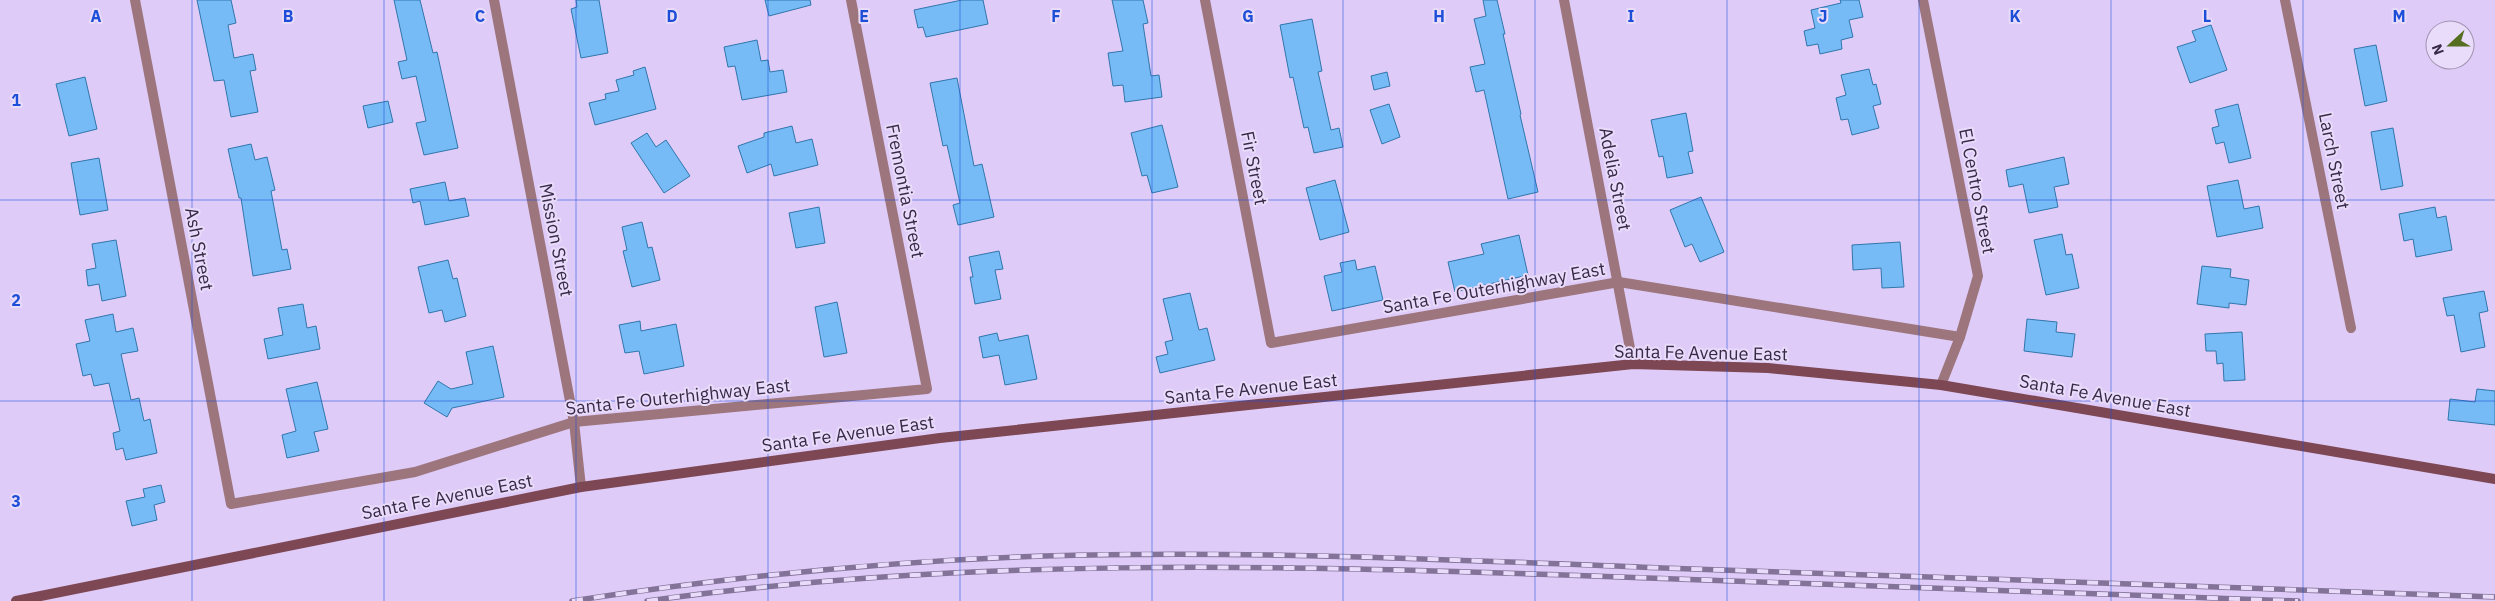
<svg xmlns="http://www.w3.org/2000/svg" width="2495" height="601" viewBox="0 0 2495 601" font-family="'IBM Plex Sans',sans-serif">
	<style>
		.building { fill: #76bbf5; stroke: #3176ac }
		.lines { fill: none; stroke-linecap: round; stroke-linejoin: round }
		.street { stroke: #9c757d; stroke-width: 10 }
		.secondary { stroke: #7d4754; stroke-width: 10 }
		.rail-casing { stroke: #847398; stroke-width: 5.5 }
		.rail { stroke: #e9dbfa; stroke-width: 4; stroke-dasharray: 11; stroke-linecap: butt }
		.grid { fill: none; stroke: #1d4ed8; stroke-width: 1; stroke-opacity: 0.55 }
		.labels { text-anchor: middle; stroke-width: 4; stroke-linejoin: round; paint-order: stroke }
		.street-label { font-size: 18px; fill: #382947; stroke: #e9dbfa }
		.grid-label { font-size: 16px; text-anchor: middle; font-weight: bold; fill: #1d4ed8; stroke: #e9dbfa; stroke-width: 4; stroke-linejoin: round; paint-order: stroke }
	</style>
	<rect width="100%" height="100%" fill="#dfcbf8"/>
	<g class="building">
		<path d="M 197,0 L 231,0 L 236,23 L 228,25 L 234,58 L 253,54 L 256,70 L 250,71 L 258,112 L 231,117 L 224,80 L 214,81 Z"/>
		<path d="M 394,0 L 420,0 L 433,53 L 437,52 L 458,148 L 424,155 L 416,123 L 426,121 L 416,76 L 402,79 L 398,62 L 407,60 Z"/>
		<path d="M 576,0 L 599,0 L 608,53 L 581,58 L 571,9 L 577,7 Z"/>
		<path d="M 765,0 L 810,0 L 811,5 L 769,16 Z"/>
		<path d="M 962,0 L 983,0 L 988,24 L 926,37 L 923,27 L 918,28 L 914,10 Z"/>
		<path d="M 1112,0 L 1143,0 L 1148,23 L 1143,24 L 1151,76 L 1159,75 L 1162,97 L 1125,102 L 1123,85 L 1113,86 L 1108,53 L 1123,51 Z"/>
		<path d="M 1483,0 L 1497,0 L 1505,34 L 1503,34 L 1521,114 L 1520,115 L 1538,192 L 1508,199 L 1484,90 L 1476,92 L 1470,67 L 1485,64 L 1474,19 L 1486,16 Z"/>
		<path d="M 1840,0 L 1859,0 L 1863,17 L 1849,20 L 1853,37 L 1841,40 L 1842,49 L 1820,54 L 1818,44 L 1807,46 L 1804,31 L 1815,28 L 1811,10 L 1841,3 Z"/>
		<path d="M 1312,19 L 1322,71 L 1318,72 L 1331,130 L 1339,128 L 1343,147 L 1314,153 L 1308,127 L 1304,128 L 1293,77 L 1290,78 L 1280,25 Z"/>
		<path d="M 2211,25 L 2227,70 L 2190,83 L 2177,47 L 2196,41 L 2192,31 Z"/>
		<path d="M 757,40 L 761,61 L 768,60 L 770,72 L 783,70 L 787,92 L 742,100 L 735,66 L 728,67 L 724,47 Z"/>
		<path d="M 2376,45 L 2387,101 L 2365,106 L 2354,49 Z"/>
		<path d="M 645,67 L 656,109 L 595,125 L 589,103 L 606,99 L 605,94 L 619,91 L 616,80 L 634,75 L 633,71 Z"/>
		<path d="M 1869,69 L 1873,85 L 1876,84 L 1881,104 L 1873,106 L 1879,128 L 1852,135 L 1848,119 L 1841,120 L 1836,98 L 1846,95 L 1841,75 Z"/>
		<path d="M 1387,72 L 1390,86 L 1374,90 L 1371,76 Z"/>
		<path d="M 85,77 L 97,129 L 69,136 L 56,84 Z"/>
		<path d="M 957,78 L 974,166 L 982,164 L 994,217 L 958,225 L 953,205 L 960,203 L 947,145 L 943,146 L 930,83 Z"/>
		<path d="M 388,101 L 393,122 L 368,128 L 363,106 Z"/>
		<path d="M 1389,104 L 1400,137 L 1382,144 L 1370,110 Z"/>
		<path d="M 2238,104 L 2251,158 L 2229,163 L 2224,142 L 2216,144 L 2212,128 L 2219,126 L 2215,110 Z"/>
		<path d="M 1686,113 L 1693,151 L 1688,152 L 1693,173 L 1667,178 L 1663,156 L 1659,157 L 1651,120 Z"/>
		<path d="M 1162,125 L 1178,187 L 1152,193 L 1147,175 L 1142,176 L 1131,133 Z"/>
		<path d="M 792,126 L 796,143 L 812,139 L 818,165 L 774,176 L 771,164 L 747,173 L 738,146 L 764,137 L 764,133 Z"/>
		<path d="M 2393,128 L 2403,186 L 2381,190 L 2371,132 Z"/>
		<path d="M 647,133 L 656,147 L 666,140 L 690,176 L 664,193 L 631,143 Z"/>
		<path d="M 251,144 L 255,160 L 267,157 L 275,190 L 271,191 L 282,250 L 287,249 L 291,269 L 253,276 L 241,198 L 239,198 L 228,149 Z"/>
		<path d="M 2064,157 L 2069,184 L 2054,187 L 2058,207 L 2029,213 L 2023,184 L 2009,187 L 2006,170 Z"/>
		<path d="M 99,158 L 108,210 L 80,215 L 71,163 Z"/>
		<path d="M 1335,180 L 1349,232 L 1320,240 L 1306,188 Z"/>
		<path d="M 2238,180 L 2244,209 L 2259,206 L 2263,228 L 2217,237 L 2207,186 Z"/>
		<path d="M 445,182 L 449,201 L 465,198 L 469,216 L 425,225 L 420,201 L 413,203 L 410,189 Z"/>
		<path d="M 1701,197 L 1724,252 L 1700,262 L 1692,244 L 1685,247 L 1670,210 Z"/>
		<path d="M 819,207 L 825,243 L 796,248 L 789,213 Z"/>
		<path d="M 2435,207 L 2437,218 L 2446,216 L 2452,250 L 2416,257 L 2413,239 L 2404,241 L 2399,214 Z"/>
		<path d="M 642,222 L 648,248 L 652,247 L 660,280 L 632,287 L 623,251 L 627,250 L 622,227 Z"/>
		<path d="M 2062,234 L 2066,255 L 2072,254 L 2079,288 L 2046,295 L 2034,240 Z"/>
		<path d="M 1519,235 L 1528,275 L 1455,292 L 1448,262 L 1484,254 L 1481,244 Z"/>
		<path d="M 116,240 L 126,296 L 102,301 L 99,284 L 88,286 L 86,270 L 96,268 L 92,244 Z"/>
		<path d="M 1900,242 L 1904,287 L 1882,288 L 1881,268 L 1853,270 L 1852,245 Z"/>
		<path d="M 999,251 L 1003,269 L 995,270 L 1001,299 L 975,304 L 970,277 L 973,277 L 969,257 Z"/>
		<path d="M 448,260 L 453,279 L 457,278 L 466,316 L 445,322 L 442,310 L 429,313 L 418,267 Z"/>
		<path d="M 1355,260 L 1357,270 L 1375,266 L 1383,300 L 1332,311 L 1324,276 L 1342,272 L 1340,263 Z"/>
		<path d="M 2202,266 L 2231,269 L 2230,277 L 2249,280 L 2246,305 L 2229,303 L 2229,308 L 2197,304 Z"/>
		<path d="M 2484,291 L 2488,311 L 2479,313 L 2485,347 L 2461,352 L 2454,315 L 2447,316 L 2443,298 Z"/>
		<path d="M 1190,293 L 1199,330 L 1207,328 L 1215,360 L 1160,373 L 1156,357 L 1168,354 L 1165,342 L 1173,340 L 1163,299 Z"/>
		<path d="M 837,302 L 847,353 L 824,357 L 815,307 Z"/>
		<path d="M 303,304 L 307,328 L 316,326 L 320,349 L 268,359 L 264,339 L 283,335 L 278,308 Z"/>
		<path d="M 113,314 L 116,332 L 133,328 L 138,351 L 121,354 L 131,400 L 139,398 L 144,421 L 150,419 L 157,453 L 126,460 L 123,448 L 116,450 L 113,433 L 120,431 L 109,383 L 94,386 L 91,374 L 83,376 L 76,344 L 90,341 L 85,320 Z"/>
		<path d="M 2027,319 L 2057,322 L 2056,332 L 2075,334 L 2072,357 L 2024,351 Z"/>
		<path d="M 640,321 L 641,331 L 676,324 L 684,366 L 644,374 L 639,351 L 625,353 L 619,325 Z"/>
		<path d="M 2242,332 L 2245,380 L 2224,381 L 2223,363 L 2217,364 L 2216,351 L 2206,351 L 2205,334 Z"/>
		<path d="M 997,333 L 999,341 L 1028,335 L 1037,379 L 1005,385 L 999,355 L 983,358 L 979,337 Z"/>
		<path d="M 493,346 L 504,397 L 452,408 L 447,417 L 424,403 L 438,381 L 451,389 L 473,384 L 466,352 Z"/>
		<path d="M 317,382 L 328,429 L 314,432 L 319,451 L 287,458 L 282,435 L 296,431 L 286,389 Z"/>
		<path d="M 2477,389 L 2495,391 L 2495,425 L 2448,420 L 2450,399 L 2475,402 Z"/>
		<path d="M 161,485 L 165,502 L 154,505 L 157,520 L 132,526 L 126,501 L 145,497 L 143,489 Z"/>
	</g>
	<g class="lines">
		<g class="street">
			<path d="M 135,0 L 231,504 L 415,472 L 574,422 L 927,389 L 851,0"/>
			<path d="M 494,0 L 574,422 L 581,487"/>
			<path d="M 1205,0 L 1271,343 L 1619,282 L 1960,337"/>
			<path d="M 1564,0 L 1633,364"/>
			<path d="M 1923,0 L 1978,276 L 1960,337 L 1941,385"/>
			<path d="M 2285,0 L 2351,328"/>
		</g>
		<path class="secondary" d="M 16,601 L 581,487 L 940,438 L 1633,364 L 1768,368 L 1941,385 L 2495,479"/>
		<defs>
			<g id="rail">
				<path d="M 572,601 C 728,577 886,561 1044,556 C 1250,550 1457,560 1663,568 C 1940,577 2218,587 2495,597"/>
				<path d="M 647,601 C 961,557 1276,565 1592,576 C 1827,584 2062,593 2298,601"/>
			</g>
		</defs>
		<use href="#rail" class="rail-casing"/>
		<use href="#rail" class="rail"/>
	</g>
	<path class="grid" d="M 192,0 L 192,601M 384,0 L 384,601M 576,0 L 576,601M 768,0 L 768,601M 960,0 L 960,601M 1152,0 L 1152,601M 1343,0 L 1343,601M 1535,0 L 1535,601M 1727,0 L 1727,601M 1919,0 L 1919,601M 2111,0 L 2111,601M 2303,0 L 2303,601M 0,200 L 2495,200M 0,401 L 2495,401"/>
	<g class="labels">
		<g class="street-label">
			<text transform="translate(2334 161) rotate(79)" y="6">Larch Street</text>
			<text transform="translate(1254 168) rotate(79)" y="6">Fir Street</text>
			<text transform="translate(1615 179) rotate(79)" y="6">Adelia Street</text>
			<text transform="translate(905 191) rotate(79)" y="6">Fremontia Street</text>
			<text transform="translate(1977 191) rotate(79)" y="6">El Centro Street</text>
			<text transform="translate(556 240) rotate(79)" y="6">Mission Street</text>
			<text transform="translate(199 249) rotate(79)" y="6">Ash Street</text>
			<text transform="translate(1494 288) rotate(-10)" y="6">Santa Fe Outerhighway East</text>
			<text transform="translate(1701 353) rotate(1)" y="6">Santa Fe Avenue East</text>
			<text transform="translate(1251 389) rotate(-6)" y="6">Santa Fe Avenue East</text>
			<text transform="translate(2105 396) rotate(10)" y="6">Santa Fe Avenue East</text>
			<text transform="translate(678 397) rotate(-6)" y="6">Santa Fe Outerhighway East</text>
			<text transform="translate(848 434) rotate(-8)" y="6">Santa Fe Avenue East</text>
			<text transform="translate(447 497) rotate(-11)" y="6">Santa Fe Avenue East</text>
		</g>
	</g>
	<g class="grid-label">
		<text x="96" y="22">A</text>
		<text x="288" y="22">B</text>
		<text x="480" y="22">C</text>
		<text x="672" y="22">D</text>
		<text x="864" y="22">E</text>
		<text x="1056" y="22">F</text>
		<text x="1248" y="22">G</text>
		<text x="1439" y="22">H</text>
		<text x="1631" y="22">I</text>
		<text x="1823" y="22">J</text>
		<text x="2015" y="22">K</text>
		<text x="2207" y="22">L</text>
		<text x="2399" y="22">M</text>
		<text x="16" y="106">1</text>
		<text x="16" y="306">2</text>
		<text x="16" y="507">3</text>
	</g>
	<g transform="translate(2450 45) rotate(249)"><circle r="24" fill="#e9dbfa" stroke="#a294b2"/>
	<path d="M0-4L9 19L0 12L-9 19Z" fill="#556e20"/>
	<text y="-8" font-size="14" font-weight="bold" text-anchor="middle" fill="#382947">N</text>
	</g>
</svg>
